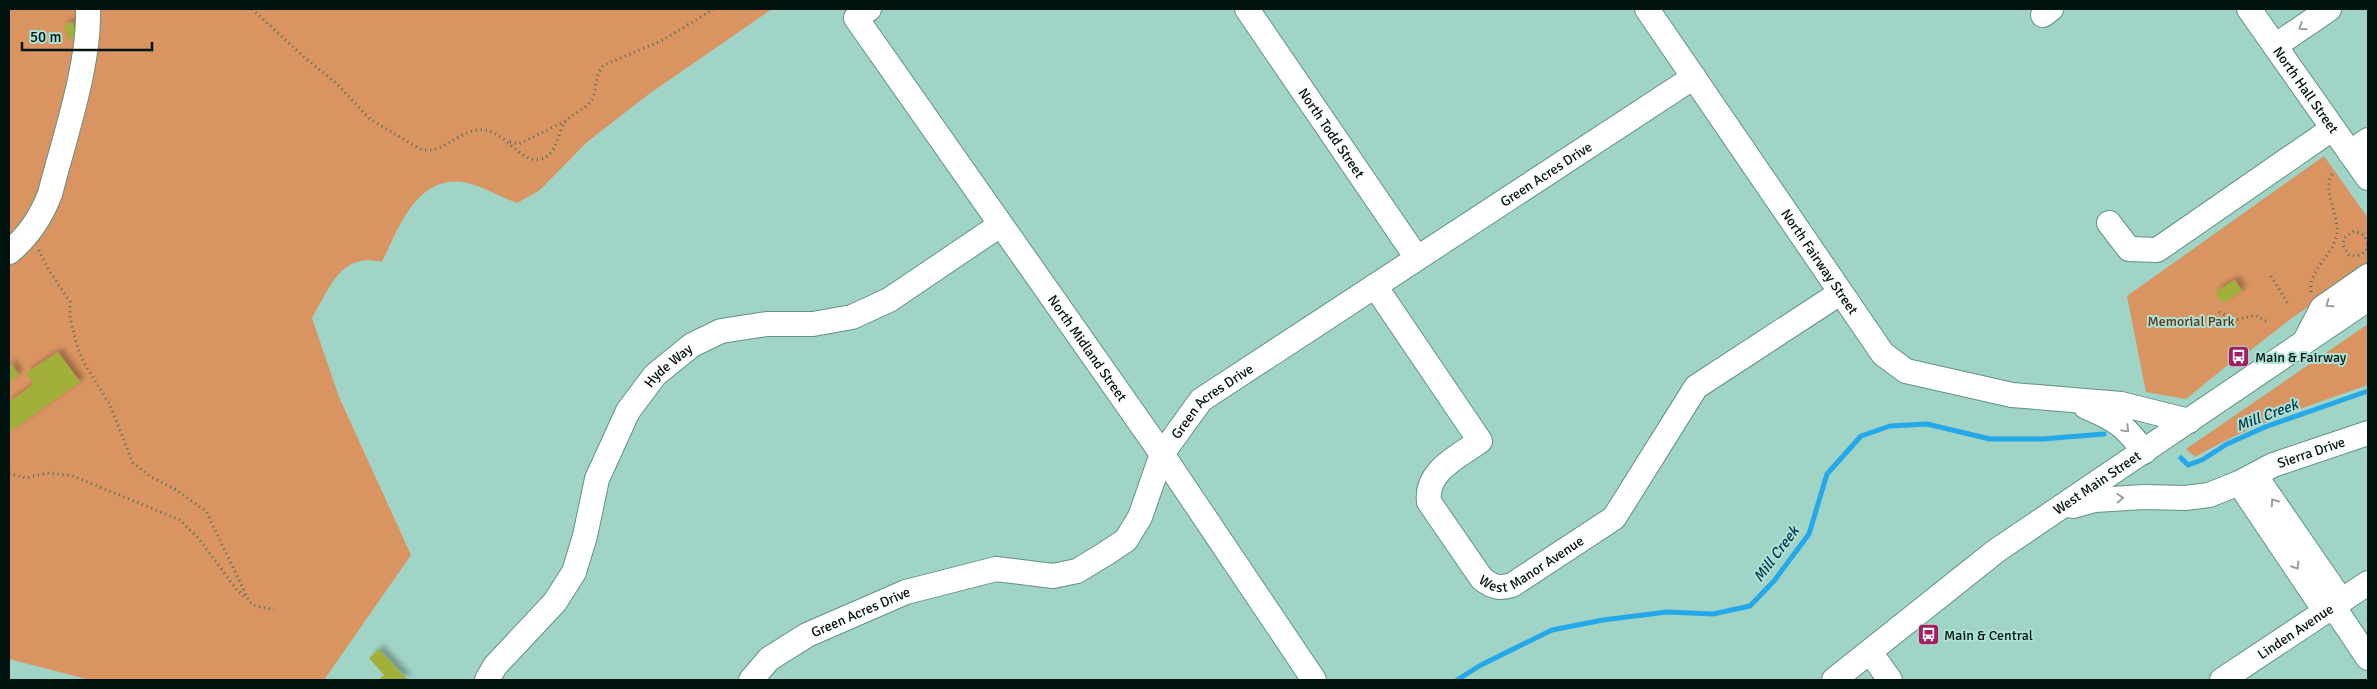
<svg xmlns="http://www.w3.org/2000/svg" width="2377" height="689" viewBox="0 0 2377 689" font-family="Signika,sans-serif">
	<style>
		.green { fill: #d99461 }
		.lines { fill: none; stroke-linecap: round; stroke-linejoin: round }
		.stream { stroke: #24a8e9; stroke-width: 5 }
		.building { fill: #a0b03a; filter: url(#shadow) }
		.minor-casing { stroke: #619286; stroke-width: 26 }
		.path { stroke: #4a6c63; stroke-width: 3; stroke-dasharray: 1 4; stroke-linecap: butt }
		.minor { stroke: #fff; stroke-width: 24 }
		.oneway { stroke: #99a19f }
		.labels { text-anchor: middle; stroke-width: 4; stroke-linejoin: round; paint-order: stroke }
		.street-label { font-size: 14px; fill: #01130f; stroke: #ade1d3 }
		.park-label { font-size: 14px; fill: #5c3618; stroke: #ade1d3 }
		.poi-label { font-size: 14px; fill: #01130f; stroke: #ade1d3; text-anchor: start }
		.water-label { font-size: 15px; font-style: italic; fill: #00334d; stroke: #ade1d3 }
	</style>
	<defs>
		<filter id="shadow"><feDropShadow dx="4.5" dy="-4.5" stdDeviation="2.5" flood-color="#0004"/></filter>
	</defs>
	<rect width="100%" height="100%" fill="#a0d4c6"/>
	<g class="green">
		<path d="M 9,9 L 772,9 L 649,94 L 587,142 L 540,190 L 517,203 C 500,197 485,187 467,183 C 418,172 399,227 382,262 C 340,252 330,288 312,318 L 339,397 L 411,555 L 324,680 L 90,680 L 9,659 Z"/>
		<path d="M 2324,156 L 2368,218 L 2368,263 L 2366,267 L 2292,318 L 2242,357 L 2240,355 L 2186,399 L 2146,392 L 2127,296 Z"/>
		<path d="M 2368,324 L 2368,385 C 2307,406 2252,424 2195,457 L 2186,449 Z"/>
	</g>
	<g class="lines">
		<g class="stream">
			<path d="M 2181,458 L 2188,465 L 2202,460 L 2227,444 L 2265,427 L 2368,391"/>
			<path d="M 1457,680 L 1481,665 L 1552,630 L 1603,620 L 1667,612 L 1713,614 L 1750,606 L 1774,581 L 1809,534 L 1827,474 L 1861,436 L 1890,426 L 1927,424 L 1990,439 L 2042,439 L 2104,434"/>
		</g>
	</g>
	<g class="building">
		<path d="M 73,22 L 77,37 L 68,39 L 64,25 Z"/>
		<path d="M 2235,280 L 2242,291 L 2223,303 L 2215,292 Z"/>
		<path d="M 58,352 L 80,382 L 9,432 L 9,402 L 34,384 L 26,373 Z"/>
		<path d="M 9,361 L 19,375 L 9,382 Z"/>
		<path d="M 379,649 L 408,680 L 378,680 L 384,675 L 369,658 Z"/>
	</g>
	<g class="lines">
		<defs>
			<g id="minor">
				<path id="s1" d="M 869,9 L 856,18 L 1162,454 L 1314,680"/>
				<path id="s2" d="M 1247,9 L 1417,258"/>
				<path id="s3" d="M 1647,9 L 1883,354 L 1906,371 L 2012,395 L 2121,404 L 2189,421"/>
				<path id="s4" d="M 2249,9 L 2368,178"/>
				<path d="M 2043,15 L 2051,9"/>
				<path d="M 2275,46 L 2329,9"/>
				<path d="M 2350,153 L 2368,140"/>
				<path d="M 2109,223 L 2129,249 L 2157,250 L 2332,129"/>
				<path d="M 9,252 C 28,237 41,217 50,194 C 64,139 90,64 88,9"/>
				<path id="s5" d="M 1375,286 L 1480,441 C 1458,457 1425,471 1429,502 L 1482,579 C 1493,587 1499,589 1512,585 L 1614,518 L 1696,387 L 1840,293"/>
				<path d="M 2306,339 L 2322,308 L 2368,276"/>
				<path d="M 2086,407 C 2115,419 2126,426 2144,452"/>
				<path d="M 2255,475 L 2341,600"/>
				<path d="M 2239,483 L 2325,611"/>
				<path id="s6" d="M 2073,506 L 2095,500 L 2144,497 L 2185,498 L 2209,495 L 2239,483 L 2273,465 L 2368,433"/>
				<path d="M 2333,606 L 2368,658"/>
				<path d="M 1870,652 L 1890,680"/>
				<path id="s7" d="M 487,680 L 495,666 L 555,602 L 574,572 L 585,536 L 597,479 L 628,411 L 655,375 L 692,345 L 721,331 L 767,324 L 813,324 L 852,317 L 889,300 L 1000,225"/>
				<path id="s8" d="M 751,680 L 769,659 L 807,635 L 906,592 L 996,569 L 1053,576 L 1077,571 L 1105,554 L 1126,540 L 1140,517 L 1162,454 L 1201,400 L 1694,77"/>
				<path id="s9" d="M 1834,680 L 1996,551 L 2368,299"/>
				<path id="s10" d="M 2222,680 L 2368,583"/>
			</g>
		</defs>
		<use href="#minor" class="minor-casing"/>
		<g class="path">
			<path d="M 252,9 L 304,57 L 336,83 L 370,119 L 418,148 C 441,157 455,133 477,130 C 504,126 519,165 541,159 C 557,155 557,134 565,122 C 573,112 588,110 593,97 C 598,85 594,75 604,65 L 661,41 L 714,9"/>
			<path d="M 510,142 L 519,144 L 565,121"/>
			<path d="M 2368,243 L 2364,235 L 2354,231 L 2344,238 L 2343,245 L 2349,255 L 2357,256 L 2366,251 L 2368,244"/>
			<path d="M 39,250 L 47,267 L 70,302 L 70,318 L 78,349 L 84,363 L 110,405 L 133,463 L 151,477 L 173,488 L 206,511 L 249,601 L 253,605 L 274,610"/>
			<path d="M 2271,276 L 2289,305"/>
			<path d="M 2311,292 C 2308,269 2334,256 2337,233 C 2339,215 2321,188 2333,173"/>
			<path d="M 2219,312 L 2236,320 L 2255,315 L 2268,322"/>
			<path d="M 9,473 L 26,478 L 47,473 L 73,476 L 180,520 L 199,539 L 236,589 L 246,598"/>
		</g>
		<use href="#minor" class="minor"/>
	</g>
	<defs><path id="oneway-chevron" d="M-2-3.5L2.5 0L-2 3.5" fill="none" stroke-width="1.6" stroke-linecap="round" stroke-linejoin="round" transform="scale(1.25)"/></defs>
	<g class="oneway">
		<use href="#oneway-chevron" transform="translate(2302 27) rotate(146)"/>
		<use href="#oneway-chevron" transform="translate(2329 304) rotate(145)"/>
		<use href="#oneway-chevron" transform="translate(2126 429) rotate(44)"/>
		<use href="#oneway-chevron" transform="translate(2120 498) rotate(-3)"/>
		<use href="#oneway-chevron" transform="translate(2274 502) rotate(-125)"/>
		<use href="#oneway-chevron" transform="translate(2296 566) rotate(57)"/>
	</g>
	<defs>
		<symbol id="bus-square" viewBox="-11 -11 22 22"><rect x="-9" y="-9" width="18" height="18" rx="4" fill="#a71c61" stroke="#ade1d3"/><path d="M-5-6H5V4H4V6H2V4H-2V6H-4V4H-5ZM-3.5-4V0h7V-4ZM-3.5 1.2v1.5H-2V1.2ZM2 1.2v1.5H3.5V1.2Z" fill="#fff"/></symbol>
	</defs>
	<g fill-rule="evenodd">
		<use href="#bus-square" x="2226" y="344" width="25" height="25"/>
		<use href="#bus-square" x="1916" y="622" width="25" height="25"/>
	</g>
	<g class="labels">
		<g class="street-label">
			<text dy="5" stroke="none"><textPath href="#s4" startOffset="99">North Hall Street</textPath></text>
			<text dy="5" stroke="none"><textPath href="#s2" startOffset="150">North Todd Street</textPath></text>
			<text dy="5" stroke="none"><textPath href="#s8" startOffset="986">Green Acres Drive</textPath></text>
			<text dy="5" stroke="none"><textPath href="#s3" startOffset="306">North Fairway Street</textPath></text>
			<text dy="5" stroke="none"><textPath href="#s1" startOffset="419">North Midland Street</textPath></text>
			<text dy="5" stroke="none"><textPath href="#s7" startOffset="371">Hyde Way</textPath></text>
			<text dy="5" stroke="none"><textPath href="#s8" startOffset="581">Green Acres Drive</textPath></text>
			<text dy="5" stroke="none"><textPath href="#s6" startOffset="248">Sierra Drive</textPath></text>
			<text dy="5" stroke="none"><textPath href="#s9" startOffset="329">West Main Street</textPath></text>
			<text dy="5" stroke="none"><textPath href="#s5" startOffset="422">West Manor Avenue</textPath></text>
			<text dy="5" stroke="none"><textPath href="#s8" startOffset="131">Green Acres Drive</textPath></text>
			<text dy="5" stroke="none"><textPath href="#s10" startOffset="88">Linden Avenue</textPath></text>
		</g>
		<g class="park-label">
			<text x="2191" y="326">Memorial Park</text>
		</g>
		<g class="poi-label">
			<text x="2255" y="362">Main &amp; Fairway</text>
			<text x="1944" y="640">Main &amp; Central</text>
		</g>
		<g class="water-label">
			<text transform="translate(2267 415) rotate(-21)" y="5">Mill Creek</text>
			<text transform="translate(1776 554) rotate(-53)" y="5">Mill Creek</text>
		</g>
	</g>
	<rect width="2377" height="689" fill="none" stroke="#01130f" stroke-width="20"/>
	<path d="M22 42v8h130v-8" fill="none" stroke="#01130f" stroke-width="2.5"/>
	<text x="30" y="42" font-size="15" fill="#01130f" stroke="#ade1d3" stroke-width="4" paint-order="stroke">50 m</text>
</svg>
